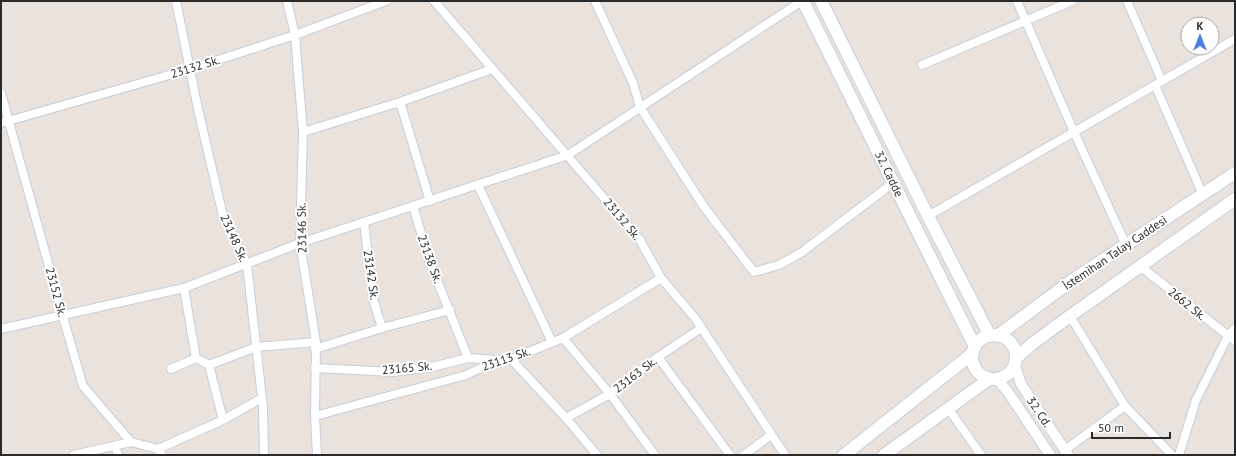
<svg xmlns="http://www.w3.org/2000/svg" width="1236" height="456" viewBox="0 0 1236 456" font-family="'PT Sans',sans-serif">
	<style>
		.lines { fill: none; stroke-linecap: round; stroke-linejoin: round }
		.minor-casing { stroke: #c8cdd6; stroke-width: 10 }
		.tertiary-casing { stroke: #c8cdd6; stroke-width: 12 }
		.secondary-casing { stroke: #c8cdd6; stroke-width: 14 }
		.minor { stroke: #fff; stroke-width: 8 }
		.tertiary { stroke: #fff; stroke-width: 10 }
		.secondary { stroke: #fff; stroke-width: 12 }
		.labels { text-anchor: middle; stroke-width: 4; stroke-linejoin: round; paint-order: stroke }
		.street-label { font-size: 12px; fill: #2a2a2a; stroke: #fff }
	</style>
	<rect width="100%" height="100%" fill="#eae3dd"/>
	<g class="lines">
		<defs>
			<g id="minor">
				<path d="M 176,1 L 198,109 L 223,216 L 247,264 L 263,407 L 264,455"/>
				<path d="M 287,1 L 295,35 L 303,132 L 300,243 L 316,342 L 315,416 L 317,455"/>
				<path d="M 434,1 L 640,240 L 661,278 L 695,318 L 785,455"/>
				<path d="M 595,1 L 633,83 L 640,107 L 704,207 L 754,272 L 779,265 L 802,252 L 893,183"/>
				<path d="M 1017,1 L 1074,132 L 1126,245"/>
				<path d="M 1127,1 L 1162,81"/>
				<path d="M 922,65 L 1072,1"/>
				<path d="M 1155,85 L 1203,195"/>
				<path d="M 1,93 L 63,317 L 83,386 L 131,442 L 158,449 L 162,455"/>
				<path d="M 400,102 L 430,201"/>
				<path d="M 1,123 L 190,69 L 295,35 L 386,1"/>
				<path d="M 303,132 L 400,102 L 492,69"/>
				<path d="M 478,185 L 552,342"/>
				<path d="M 413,206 L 429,260 L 468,358"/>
				<path d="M 928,216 L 1235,39"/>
				<path d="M 364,222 L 373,299 L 382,328"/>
				<path d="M 1140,266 L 1235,341"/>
				<path d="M 184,288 L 196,358 L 209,365 L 223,420"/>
				<path d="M 1070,316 L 1125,406 L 1172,455"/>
				<path d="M 1,329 L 184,288 L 300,243 L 568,155 L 802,1"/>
				<path d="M 563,338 L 610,394 L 655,455"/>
				<path d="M 315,349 L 382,328 L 450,310"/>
				<path d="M 658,357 L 730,455"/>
				<path d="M 511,359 L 566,418 L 597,455"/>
				<path d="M 209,365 L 256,347 L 316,342"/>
				<path d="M 315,368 L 393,372 L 432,367 L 468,358 L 497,360"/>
				<path d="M 171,369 L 196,358"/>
				<path d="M 948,408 L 981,455"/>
				<path d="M 315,416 L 466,375 L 498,360 L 511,359 L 563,338 L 661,278"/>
				<path d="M 566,418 L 610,394 L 658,357 L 701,328"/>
				<path d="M 115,446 L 118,455"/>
				<path d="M 158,449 L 223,420 L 262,398"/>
				<path d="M 1065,450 L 1125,406"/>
				<path d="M 74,455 L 131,442"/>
				<path d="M 744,455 L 771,435"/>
				<path d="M 1179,455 L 1196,400 L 1228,336 L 1235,328"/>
			</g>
			<g id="tertiary">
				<path d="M 1015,366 L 1021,384 L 1068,455"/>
				<path d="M 997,379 L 1008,392 L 1050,455"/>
			</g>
			<g id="secondary">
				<path d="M 803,1 L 975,347"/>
				<path d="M 821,1 L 928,216 L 990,336"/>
				<circle cx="994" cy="357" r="22"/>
				<path d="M 997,336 L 1074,279 L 1235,173"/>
				<path d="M 1016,358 L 1032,344 L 1070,316 L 1235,199"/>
				<path d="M 844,455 L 973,353"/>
				<path d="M 884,455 L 989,379"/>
			</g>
		</defs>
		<use href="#minor" class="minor-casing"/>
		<use href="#tertiary" class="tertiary-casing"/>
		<use href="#secondary" class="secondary-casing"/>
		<use href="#minor" class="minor"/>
		<use href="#tertiary" class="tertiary"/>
		<use href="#secondary" class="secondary"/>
	</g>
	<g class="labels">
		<g class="street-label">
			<text transform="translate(195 67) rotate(-17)" y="4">23132 Sk.</text>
			<text transform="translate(889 174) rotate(64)" y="4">32. Cadde</text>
			<text transform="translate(622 219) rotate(50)" y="4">23132 Sk.</text>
			<text transform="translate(302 228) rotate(-91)" y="4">23146 Sk.</text>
			<text transform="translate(234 238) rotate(66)" y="4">23148 Sk.</text>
			<text transform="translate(1115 253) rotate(-34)" y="4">İstemihan Talay Caddesi</text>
			<text transform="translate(430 259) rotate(70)" y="4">23138 Sk.</text>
			<text transform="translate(371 275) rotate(82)" y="4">23142 Sk.</text>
			<text transform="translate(56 292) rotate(75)" y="4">23152 Sk.</text>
			<text transform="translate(1187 304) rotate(39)" y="4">2662 Sk.</text>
			<text transform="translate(506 359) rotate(-19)" y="4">23113 Sk.</text>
			<text transform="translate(407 368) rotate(-5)" y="4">23165 Sk.</text>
			<text transform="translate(635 375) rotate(-37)" y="4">23163 Sk.</text>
			<text transform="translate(1039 412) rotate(56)" y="4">32. Cd.</text>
		</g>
	</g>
	<rect width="1236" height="456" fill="none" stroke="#2a2a2a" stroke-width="4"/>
	<g transform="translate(1200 36)"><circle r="19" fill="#ffffff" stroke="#aaaaaa"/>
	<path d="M0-3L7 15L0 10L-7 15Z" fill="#4e7fe6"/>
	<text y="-6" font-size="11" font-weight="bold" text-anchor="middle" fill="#2a2a2a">K</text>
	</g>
	<path d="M1092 432v6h78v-6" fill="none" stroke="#2a2a2a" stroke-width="2"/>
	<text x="1098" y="432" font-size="12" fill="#2a2a2a" stroke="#ffffff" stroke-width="3" paint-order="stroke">50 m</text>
</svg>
